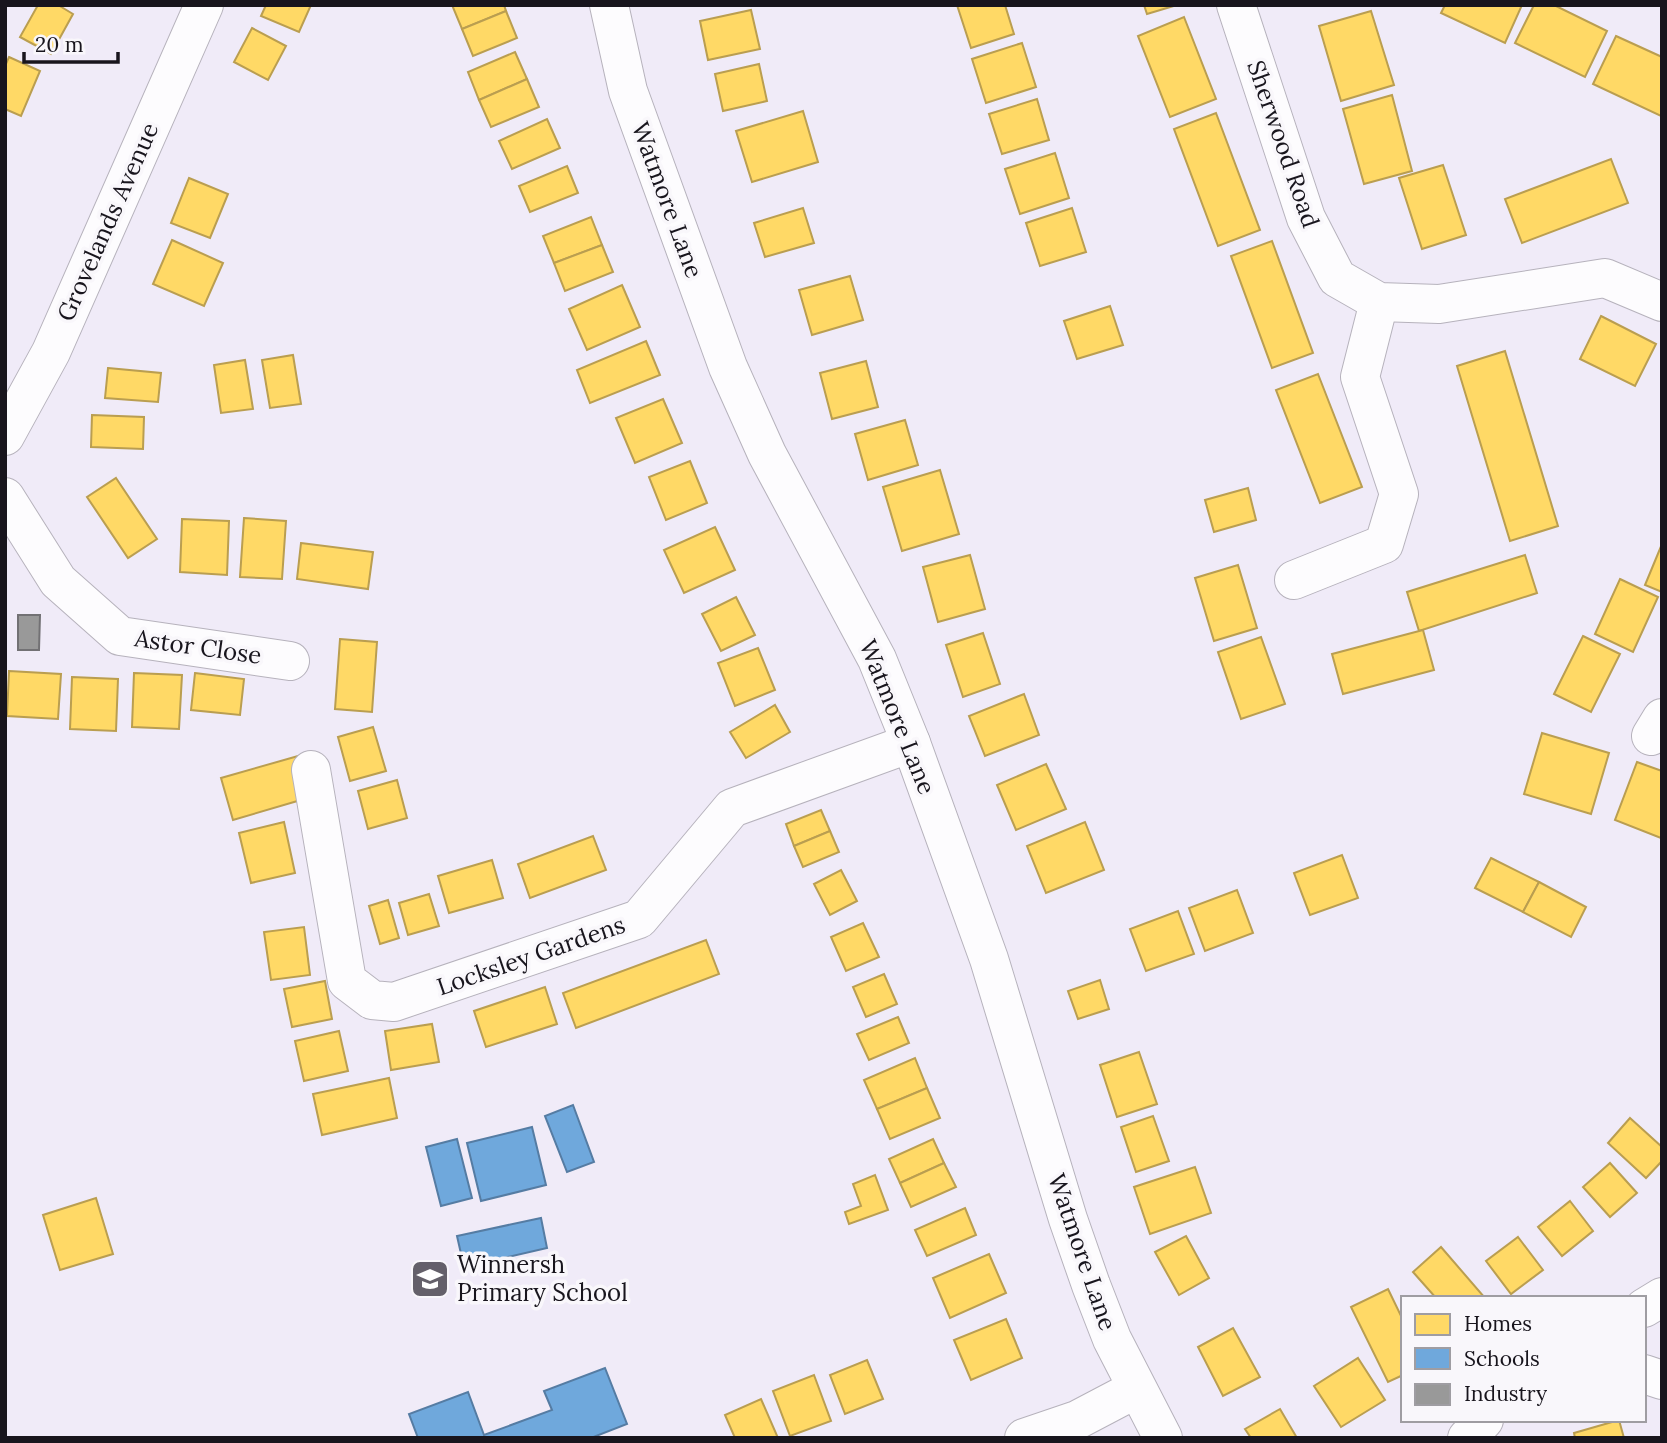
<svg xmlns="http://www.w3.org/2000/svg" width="1667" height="1443" viewBox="0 0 1667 1443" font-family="Lora,serif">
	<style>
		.homes { fill: #ffd966; stroke: #ba9e50; stroke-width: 2 }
		.schools { fill: #6fa8dc; stroke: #557ca3; stroke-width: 2 }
		.industry { fill: #999; stroke: #727174; stroke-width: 2 }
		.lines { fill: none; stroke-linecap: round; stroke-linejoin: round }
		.minor-casing { stroke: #b6b2bc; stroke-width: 40 }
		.minor { stroke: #fdfcfe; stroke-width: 38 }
		.labels { text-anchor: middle; stroke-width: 7; stroke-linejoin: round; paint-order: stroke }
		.street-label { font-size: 24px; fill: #18151d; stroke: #f9f7fb }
		.poi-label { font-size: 24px; fill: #18151d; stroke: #f9f7fb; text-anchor: start }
	</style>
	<rect width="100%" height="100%" fill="#f0ebf8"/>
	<g class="homes">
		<path d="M 38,5 L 58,5 L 73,14 L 51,54 L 20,37 Z"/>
		<path d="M 266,5 L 311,5 L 299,32 L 261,16 Z"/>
		<path d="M 452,5 L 504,5 L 506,11 L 462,29 Z"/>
		<path d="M 957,5 L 1005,5 L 1014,34 L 971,48 Z"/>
		<path d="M 1144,5 L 1177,5 L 1147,14 Z"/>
		<path d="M 1445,5 L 1522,5 L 1505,43 L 1441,13 Z"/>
		<path d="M 1534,5 L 1554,5 L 1607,31 L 1585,77 L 1515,43 Z"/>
		<path d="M 751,10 L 760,49 L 708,60 L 700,21 Z"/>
		<path d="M 506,11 L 517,38 L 473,56 L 462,29 Z"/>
		<path d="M 1371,11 L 1394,85 L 1341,101 L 1319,26 Z"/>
		<path d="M 1184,17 L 1216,99 L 1170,117 L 1138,36 Z"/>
		<path d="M 252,28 L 286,46 L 268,80 L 234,62 Z"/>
		<path d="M 1616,36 L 1662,57 L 1661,116 L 1593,84 Z"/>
		<path d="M 1022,43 L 1036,87 L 986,103 L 972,59 Z"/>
		<path d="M 515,52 L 527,79 L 479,100 L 468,72 Z"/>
		<path d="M 9,57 L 40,71 L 21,116 L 5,109 L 5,66 Z"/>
		<path d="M 759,64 L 767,101 L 723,111 L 715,74 Z"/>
		<path d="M 527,79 L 539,107 L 491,127 L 479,100 Z"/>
		<path d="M 1392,95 L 1412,171 L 1364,184 L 1343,109 Z"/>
		<path d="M 1037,99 L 1049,140 L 1002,154 L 989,114 Z"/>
		<path d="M 803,111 L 818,162 L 752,182 L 736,131 Z"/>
		<path d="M 1216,113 L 1260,230 L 1218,246 L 1174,129 Z"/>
		<path d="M 547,119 L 560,148 L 512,169 L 499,141 Z"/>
		<path d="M 1055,153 L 1069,198 L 1020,214 L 1005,169 Z"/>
		<path d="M 1611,159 L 1628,203 L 1522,243 L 1505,199 Z"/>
		<path d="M 1443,165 L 1466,235 L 1422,249 L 1399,178 Z"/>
		<path d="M 567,166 L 578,193 L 530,212 L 519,186 Z"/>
		<path d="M 189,178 L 228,194 L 210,238 L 171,223 Z"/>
		<path d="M 803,208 L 814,243 L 765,257 L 754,223 Z"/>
		<path d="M 1072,208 L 1086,252 L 1040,266 L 1026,223 Z"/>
		<path d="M 591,217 L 602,245 L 554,263 L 543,236 Z"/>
		<path d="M 172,240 L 223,263 L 204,306 L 153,284 Z"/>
		<path d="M 1272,241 L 1313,353 L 1272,368 L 1231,256 Z"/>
		<path d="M 602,245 L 613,272 L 565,291 L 554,263 Z"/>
		<path d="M 850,276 L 863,320 L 812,335 L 799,290 Z"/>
		<path d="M 622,285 L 640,327 L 587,350 L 569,309 Z"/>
		<path d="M 1110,306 L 1123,345 L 1077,359 L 1064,321 Z"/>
		<path d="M 1601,316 L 1656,344 L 1635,386 L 1580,359 Z"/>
		<path d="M 646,341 L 660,375 L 590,403 L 577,370 Z"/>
		<path d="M 1505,351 L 1558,526 L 1510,541 L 1457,366 Z"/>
		<path d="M 293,355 L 301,404 L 270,408 L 262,360 Z"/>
		<path d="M 245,360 L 253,409 L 221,413 L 214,365 Z"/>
		<path d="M 866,361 L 878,407 L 832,419 L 820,373 Z"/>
		<path d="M 108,368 L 161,373 L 158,402 L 105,398 Z"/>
		<path d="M 1318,374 L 1362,487 L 1320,503 L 1276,390 Z"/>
		<path d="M 663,399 L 682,443 L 635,463 L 616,418 Z"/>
		<path d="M 92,415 L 144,417 L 143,449 L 91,447 Z"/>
		<path d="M 905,420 L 918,465 L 868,480 L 855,434 Z"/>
		<path d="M 690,461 L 707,503 L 666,520 L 649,477 Z"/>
		<path d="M 940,470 L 959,534 L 902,551 L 883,487 Z"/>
		<path d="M 116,478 L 157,539 L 128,558 L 87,497 Z"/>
		<path d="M 1248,488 L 1256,520 L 1214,532 L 1205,500 Z"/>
		<path d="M 244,518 L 286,521 L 282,579 L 240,577 Z"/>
		<path d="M 182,519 L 229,521 L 227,575 L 180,572 Z"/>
		<path d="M 715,527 L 735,570 L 684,593 L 664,550 Z"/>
		<path d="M 301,543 L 373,552 L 368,589 L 297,579 Z"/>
		<path d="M 1662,544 L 1662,592 L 1645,585 Z"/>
		<path d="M 970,555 L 985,609 L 938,622 L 923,567 Z"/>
		<path d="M 1525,555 L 1537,593 L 1419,631 L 1407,592 Z"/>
		<path d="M 1238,565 L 1257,628 L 1214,641 L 1195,578 Z"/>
		<path d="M 1620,579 L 1658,597 L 1633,652 L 1595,634 Z"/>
		<path d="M 736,597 L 755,635 L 721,651 L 702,614 Z"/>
		<path d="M 1423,630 L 1434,670 L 1343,694 L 1332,654 Z"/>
		<path d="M 983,633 L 1000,684 L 963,697 L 946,645 Z"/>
		<path d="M 1583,636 L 1620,654 L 1591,712 L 1554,694 Z"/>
		<path d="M 1261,637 L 1285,704 L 1241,719 L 1218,652 Z"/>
		<path d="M 340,639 L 377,642 L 372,712 L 335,709 Z"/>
		<path d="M 758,648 L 775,690 L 735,706 L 718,663 Z"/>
		<path d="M 9,671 L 61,674 L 58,719 L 7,716 Z"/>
		<path d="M 134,673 L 182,675 L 179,729 L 132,727 Z"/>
		<path d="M 195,673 L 244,679 L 240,715 L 191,710 Z"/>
		<path d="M 72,677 L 118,679 L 116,731 L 70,729 Z"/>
		<path d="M 1024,694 L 1039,735 L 985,756 L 969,716 Z"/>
		<path d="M 775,705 L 790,732 L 746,758 L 730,732 Z"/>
		<path d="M 373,727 L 386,771 L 350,781 L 338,737 Z"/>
		<path d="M 1542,733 L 1609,753 L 1591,814 L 1524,794 Z"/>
		<path d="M 298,756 L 311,797 L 233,820 L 221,778 Z"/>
		<path d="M 1637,762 L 1662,771 L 1661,838 L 1615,820 Z"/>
		<path d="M 1046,764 L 1066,809 L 1016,830 L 997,785 Z"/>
		<path d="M 397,780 L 407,818 L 368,829 L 358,791 Z"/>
		<path d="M 821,810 L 830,831 L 794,846 L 786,824 Z"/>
		<path d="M 284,822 L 295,873 L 251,883 L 239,833 Z"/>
		<path d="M 1085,822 L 1104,870 L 1046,893 L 1027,846 Z"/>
		<path d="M 830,831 L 839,852 L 803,867 L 794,846 Z"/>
		<path d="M 593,836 L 606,870 L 530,898 L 518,864 Z"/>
		<path d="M 1342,855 L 1358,898 L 1310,915 L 1294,873 Z"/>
		<path d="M 1491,858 L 1539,882 L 1523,912 L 1475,888 Z"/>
		<path d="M 492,860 L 503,898 L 449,913 L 438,876 Z"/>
		<path d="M 841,870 L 857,901 L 830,915 L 814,884 Z"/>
		<path d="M 1539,882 L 1586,907 L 1571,937 L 1523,912 Z"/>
		<path d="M 1237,890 L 1253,933 L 1205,951 L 1189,908 Z"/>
		<path d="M 429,894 L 439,926 L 408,935 L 399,903 Z"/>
		<path d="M 388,900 L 399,938 L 380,944 L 369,906 Z"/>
		<path d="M 1178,911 L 1194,954 L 1146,971 L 1130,929 Z"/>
		<path d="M 863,923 L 879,957 L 846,971 L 831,937 Z"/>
		<path d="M 304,927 L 310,975 L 271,980 L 264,932 Z"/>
		<path d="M 706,940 L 719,974 L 576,1028 L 563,993 Z"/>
		<path d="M 884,974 L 897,1004 L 866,1017 L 853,987 Z"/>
		<path d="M 1100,980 L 1109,1009 L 1078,1019 L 1068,991 Z"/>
		<path d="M 325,981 L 332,1019 L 292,1027 L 284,989 Z"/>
		<path d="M 545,987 L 557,1024 L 486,1047 L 474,1011 Z"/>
		<path d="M 898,1017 L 909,1043 L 869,1060 L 857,1034 Z"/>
		<path d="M 432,1024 L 439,1062 L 391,1070 L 385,1031 Z"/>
		<path d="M 339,1031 L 348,1071 L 304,1081 L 295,1041 Z"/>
		<path d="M 1139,1052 L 1157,1104 L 1117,1117 L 1100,1065 Z"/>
		<path d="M 915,1058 L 927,1088 L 877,1109 L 864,1080 Z"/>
		<path d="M 389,1078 L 397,1118 L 322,1135 L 313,1094 Z"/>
		<path d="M 927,1088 L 940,1118 L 890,1139 L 877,1109 Z"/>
		<path d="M 1153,1116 L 1169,1161 L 1136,1172 L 1121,1127 Z"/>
		<path d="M 1630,1118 L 1662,1147 L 1662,1161 L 1646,1178 L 1608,1143 Z"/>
		<path d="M 933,1139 L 944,1163 L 900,1183 L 889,1159 Z"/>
		<path d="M 944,1163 L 956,1187 L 911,1207 L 900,1183 Z"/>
		<path d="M 1610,1163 L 1637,1193 L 1610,1217 L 1583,1187 Z"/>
		<path d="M 1195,1167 L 1211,1213 L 1150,1234 L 1134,1187 Z"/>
		<path d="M 875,1175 L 888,1210 L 849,1224 L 845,1212 L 861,1206 L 853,1184 Z"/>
		<path d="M 96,1198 L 113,1254 L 60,1270 L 43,1215 Z"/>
		<path d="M 1570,1201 L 1593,1231 L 1562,1256 L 1538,1227 Z"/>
		<path d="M 965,1208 L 976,1235 L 927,1256 L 915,1230 Z"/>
		<path d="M 1186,1236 L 1209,1278 L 1179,1295 L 1155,1252 Z"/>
		<path d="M 1518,1237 L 1543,1270 L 1511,1294 L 1486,1261 Z"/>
		<path d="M 1441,1247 L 1485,1298 L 1436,1298 L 1413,1272 Z"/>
		<path d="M 989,1254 L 1006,1293 L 950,1318 L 933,1278 Z"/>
		<path d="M 1388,1289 L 1403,1320 L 1403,1375 L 1388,1382 L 1351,1307 Z"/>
		<path d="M 1006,1319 L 1022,1358 L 971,1380 L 954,1340 Z"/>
		<path d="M 1233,1328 L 1260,1377 L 1223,1396 L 1198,1347 Z"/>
		<path d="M 1358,1358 L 1385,1400 L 1341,1427 L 1314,1386 Z"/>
		<path d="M 867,1360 L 883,1399 L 845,1414 L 830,1375 Z"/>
		<path d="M 814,1375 L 831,1421 L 790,1436 L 773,1391 Z"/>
		<path d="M 761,1399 L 778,1438 L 735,1438 L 725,1415 Z"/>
		<path d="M 1280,1409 L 1297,1438 L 1251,1438 L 1245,1429 Z"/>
		<path d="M 1619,1420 L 1624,1438 L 1575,1438 L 1574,1433 Z"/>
	</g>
	<g class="schools">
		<path d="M 573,1105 L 594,1162 L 567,1172 L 545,1116 Z"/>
		<path d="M 532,1127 L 546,1185 L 481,1201 L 467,1143 Z"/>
		<path d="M 457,1139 L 472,1198 L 441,1206 L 426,1147 Z"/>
		<path d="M 541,1218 L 547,1248 L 464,1267 L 457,1236 Z"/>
		<path d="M 605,1368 L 627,1424 L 591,1438 L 418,1438 L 409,1414 L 468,1392 L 484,1435 L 552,1410 L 544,1391 Z"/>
	</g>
	<path class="industry" d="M 18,615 L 40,615 L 39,650 L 18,650 Z"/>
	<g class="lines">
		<defs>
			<g id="minor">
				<path d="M 609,5 L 628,91 L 728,367 L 767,454 L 877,659 L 911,743 L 989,959 L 1068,1219 L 1091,1285 L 1112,1339 L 1163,1438"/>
				<path d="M 1236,5 L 1306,218 L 1337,278 L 1379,302 L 1439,304 L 1605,278 L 1662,302"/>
				<path d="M 5,436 L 51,352 L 204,5"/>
				<path d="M 5,497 L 58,581 L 120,636 L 290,661"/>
				<path d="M 1294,580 L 1384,544 L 1399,494 L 1360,377 L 1379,302"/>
				<path d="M 1651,736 L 1662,718"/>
				<path d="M 311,770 L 347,981 L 372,1000 L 394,1002 L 639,919 L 732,808 L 911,743"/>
				<path d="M 1644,1308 L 1662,1297"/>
				<path d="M 1644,1374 L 1662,1380"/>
				<path d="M 1024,1438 L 1077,1420 L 1136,1389"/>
				<path d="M 1467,1438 L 1484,1420"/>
			</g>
		</defs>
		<use href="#minor" class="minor-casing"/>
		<use href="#minor" class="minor"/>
	</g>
	<defs>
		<symbol id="school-square" viewBox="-11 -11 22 22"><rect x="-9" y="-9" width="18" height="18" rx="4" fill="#64606a" stroke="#f9f7fb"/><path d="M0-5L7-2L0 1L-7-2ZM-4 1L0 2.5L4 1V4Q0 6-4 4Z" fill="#fff"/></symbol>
	</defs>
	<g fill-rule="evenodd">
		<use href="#school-square" x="408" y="1257" width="44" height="44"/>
	</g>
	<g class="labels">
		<g class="street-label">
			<text transform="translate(1283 144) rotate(71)" y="8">Sherwood Road</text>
			<text transform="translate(667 200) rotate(70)" y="8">Watmore Lane</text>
			<text transform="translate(108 222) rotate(-66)" y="8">Grovelands Avenue</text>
			<text transform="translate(198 647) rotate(8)" y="8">Astor Close</text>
			<text transform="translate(897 717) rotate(68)" y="8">Watmore Lane</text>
			<text transform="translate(531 956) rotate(-19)" y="8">Locksley Gardens</text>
			<text transform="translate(1082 1252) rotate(71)" y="8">Watmore Lane</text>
		</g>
		<g class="poi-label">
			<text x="457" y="1273">Winnersh<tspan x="457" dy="28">Primary School</tspan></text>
		</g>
	</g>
	<rect width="1667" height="1443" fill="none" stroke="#18151d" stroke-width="14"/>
	<rect x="1401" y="1296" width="245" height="126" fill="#f9f7fb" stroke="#9f9da2" stroke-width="2"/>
	<rect x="1415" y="1314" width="35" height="21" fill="#ffd966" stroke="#9f9da2" stroke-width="2"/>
	<text x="1464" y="1331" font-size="21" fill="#18151d">Homes</text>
	<rect x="1415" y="1348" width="35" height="21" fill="#6fa8dc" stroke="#9f9da2" stroke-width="2"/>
	<text x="1464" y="1366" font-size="21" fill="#18151d">Schools</text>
	<rect x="1415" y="1384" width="35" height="21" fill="#999999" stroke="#9f9da2" stroke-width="2"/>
	<text x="1464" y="1401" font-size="21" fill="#18151d">Industry</text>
	<path d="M24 52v10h94v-10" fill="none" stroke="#18151d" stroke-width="3.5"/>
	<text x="35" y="52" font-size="21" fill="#18151d" stroke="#f9f7fb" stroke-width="5" paint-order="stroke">20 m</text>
</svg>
